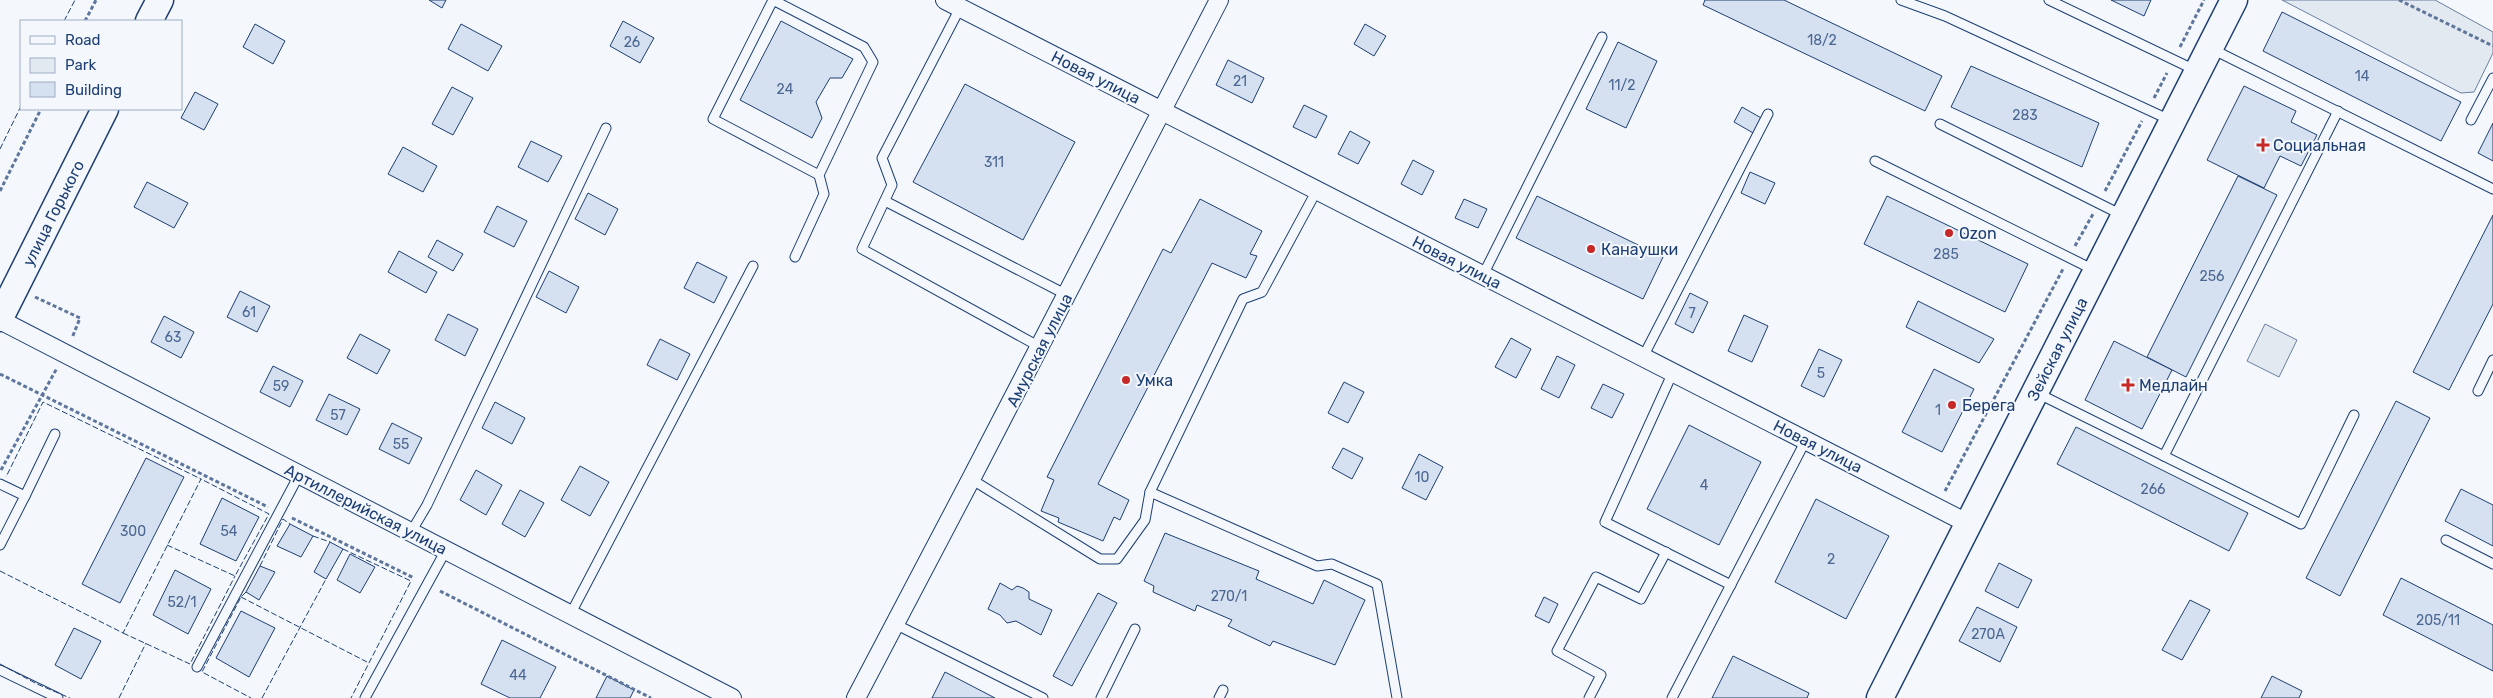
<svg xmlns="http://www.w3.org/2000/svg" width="2493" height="698" viewBox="0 0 2493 698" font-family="Rubik,sans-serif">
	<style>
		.green { fill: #e3e9f0; stroke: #687fa3 }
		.building { fill: #d5e0f0; stroke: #1d3f73 }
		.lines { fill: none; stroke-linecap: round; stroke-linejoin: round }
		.lane-casing { stroke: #1d3f73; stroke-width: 11 }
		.street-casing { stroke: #1d3f73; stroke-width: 20 }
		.secondary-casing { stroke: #1d3f73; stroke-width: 29 }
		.path { stroke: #5e769c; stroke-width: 3; stroke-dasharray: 4 2.5; stroke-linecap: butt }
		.lane { stroke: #f4f7fb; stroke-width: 9 }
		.street { stroke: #f4f7fb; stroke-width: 18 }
		.secondary { stroke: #f4f7fb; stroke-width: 26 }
		.fence { stroke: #1d3f73; stroke-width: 1; stroke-dasharray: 6 2.5; stroke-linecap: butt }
		.poi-dot { fill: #c62828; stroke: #f4f7fb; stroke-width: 2 }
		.labels { text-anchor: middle; stroke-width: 4; stroke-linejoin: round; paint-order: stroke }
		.number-label { font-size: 14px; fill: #4b6792 }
		.street-label { font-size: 16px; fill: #1d3f73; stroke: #f4f7fb }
		.poi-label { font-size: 16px; fill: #1d3f73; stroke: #f4f7fb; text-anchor: start }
	</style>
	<rect width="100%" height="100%" fill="#f4f7fb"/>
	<g class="green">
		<path d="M 2282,0 L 2435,0 L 2493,32 L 2493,53 L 2474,92 L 2461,93 Z"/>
		<path d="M 2265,324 L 2297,340 L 2279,377 L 2247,361 Z"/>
	</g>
	<g class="building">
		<path d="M 429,0 L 446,0 L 442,8 Z"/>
		<path d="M 1705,0 L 1784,0 L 1942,76 L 1925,111 L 1703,5 Z"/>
		<path d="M 2111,0 L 2151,0 L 2144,16 Z"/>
		<path d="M 2282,12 L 2461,102 L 2441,141 L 2263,51 Z"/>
		<path d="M 623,21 L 654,38 L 640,63 L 610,46 Z"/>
		<path d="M 781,21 L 853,59 L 842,78 L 830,78 L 816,102 L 822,118 L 812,138 L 740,100 Z"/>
		<path d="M 255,24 L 285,41 L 273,64 L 243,47 Z"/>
		<path d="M 461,24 L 502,46 L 488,71 L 448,49 Z"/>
		<path d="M 1365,24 L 1386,36 L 1374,56 L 1354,44 Z"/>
		<path d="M 1618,42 L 1657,61 L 1626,128 L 1586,109 Z"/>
		<path d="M 1228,60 L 1264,78 L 1252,103 L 1216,85 Z"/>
		<path d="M 1971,66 L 2099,123 L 2082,167 L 1951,107 Z"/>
		<path d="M 965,84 L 1075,142 L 1023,240 L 913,182 Z"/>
		<path d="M 2244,86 L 2296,111 L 2291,122 L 2317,135 L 2301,166 L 2280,156 L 2264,188 L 2207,160 Z"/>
		<path d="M 452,87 L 473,98 L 453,135 L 432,124 Z"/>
		<path d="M 195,92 L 218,104 L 204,130 L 181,118 Z"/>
		<path d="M 1304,105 L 1327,116 L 1316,138 L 1293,127 Z"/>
		<path d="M 1742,107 L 1763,119 L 1755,134 L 1734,122 Z"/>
		<path d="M 2493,123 L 2493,161 L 2478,153 Z"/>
		<path d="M 1350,131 L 1370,142 L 1358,164 L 1338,154 Z"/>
		<path d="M 531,141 L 562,156 L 548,182 L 518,167 Z"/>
		<path d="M 403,147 L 437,166 L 423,192 L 388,174 Z"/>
		<path d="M 1413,160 L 1434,171 L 1422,195 L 1401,184 Z"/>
		<path d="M 1750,172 L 1775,183 L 1765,204 L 1741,193 Z"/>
		<path d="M 2238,176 L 2277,195 L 2186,377 L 2147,357 Z"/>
		<path d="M 147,182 L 188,203 L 174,228 L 134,207 Z"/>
		<path d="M 588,193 L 618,209 L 605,235 L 575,219 Z"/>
		<path d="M 1537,196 L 1663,257 L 1643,299 L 1516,238 Z"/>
		<path d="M 1887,196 L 2028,264 L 2005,312 L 1864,244 Z"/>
		<path d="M 1200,199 L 1262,231 L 1250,254 L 1257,256 L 1246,278 L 1212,263 L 1098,484 L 1129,500 L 1120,520 L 1114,517 L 1103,541 L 1058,522 L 1059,518 L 1041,511 L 1054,480 L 1047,477 L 1163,249 L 1171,253 Z"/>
		<path d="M 1464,199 L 1487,209 L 1478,228 L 1455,218 Z"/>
		<path d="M 497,206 L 527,221 L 514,247 L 484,232 Z"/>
		<path d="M 2493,215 L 2493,304 L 2449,390 L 2413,372 Z"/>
		<path d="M 437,240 L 463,254 L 453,271 L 428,257 Z"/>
		<path d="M 399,251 L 437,272 L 426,293 L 388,272 Z"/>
		<path d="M 697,262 L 727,277 L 714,303 L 684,288 Z"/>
		<path d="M 549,271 L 579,287 L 566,313 L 536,297 Z"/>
		<path d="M 240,291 L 270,306 L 257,332 L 227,317 Z"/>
		<path d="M 1690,293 L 1708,302 L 1693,333 L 1675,324 Z"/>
		<path d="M 1918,301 L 1994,339 L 1979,363 L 1906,327 Z"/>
		<path d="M 448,314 L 478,329 L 465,356 L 435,340 Z"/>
		<path d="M 1744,315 L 1768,326 L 1752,362 L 1728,351 Z"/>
		<path d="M 164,316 L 194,332 L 181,358 L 151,342 Z"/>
		<path d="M 360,334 L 390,350 L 377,374 L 347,358 Z"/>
		<path d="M 1511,338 L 1531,349 L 1516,378 L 1495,367 Z"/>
		<path d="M 660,339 L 690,354 L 677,380 L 647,365 Z"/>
		<path d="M 2114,341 L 2172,370 L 2142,429 L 2085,400 Z"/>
		<path d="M 1819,349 L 1842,360 L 1824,397 L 1801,386 Z"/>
		<path d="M 1557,356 L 1575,365 L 1559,398 L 1541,389 Z"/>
		<path d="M 273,366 L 303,381 L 290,407 L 260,392 Z"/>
		<path d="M 1934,369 L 1974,389 L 1942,452 L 1902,432 Z"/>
		<path d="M 1344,382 L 1364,392 L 1348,423 L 1328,413 Z"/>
		<path d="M 1603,384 L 1624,394 L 1612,418 L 1591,408 Z"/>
		<path d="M 329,394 L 360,409 L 347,435 L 316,420 Z"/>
		<path d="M 2396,401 L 2430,418 L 2340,596 L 2306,578 Z"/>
		<path d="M 495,402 L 525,418 L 512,444 L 482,428 Z"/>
		<path d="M 392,423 L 422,438 L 409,464 L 379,449 Z"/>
		<path d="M 1689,425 L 1761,462 L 1719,545 L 1647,509 Z"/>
		<path d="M 2076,427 L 2248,513 L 2229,551 L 2057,464 Z"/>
		<path d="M 1343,448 L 1363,458 L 1352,479 L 1332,468 Z"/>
		<path d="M 1419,454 L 1443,467 L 1426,500 L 1402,488 Z"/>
		<path d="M 146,458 L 184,477 L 120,603 L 82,584 Z"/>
		<path d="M 580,466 L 609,482 L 590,516 L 561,500 Z"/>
		<path d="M 476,470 L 502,485 L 486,515 L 460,500 Z"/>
		<path d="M 2461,489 L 2493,505 L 2493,546 L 2445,521 Z"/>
		<path d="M 520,490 L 544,503 L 525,537 L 502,524 Z"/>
		<path d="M 222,498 L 259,517 L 236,561 L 200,544 Z"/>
		<path d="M 1816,499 L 1889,536 L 1846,619 L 1775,582 Z"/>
		<path d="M 290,524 L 313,536 L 301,557 L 277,546 Z"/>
		<path d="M 1165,533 L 1259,571 L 1256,579 L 1313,604 L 1324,580 L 1365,600 L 1335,665 L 1273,641 L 1270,646 L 1228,626 L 1232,620 L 1197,605 L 1195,611 L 1153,592 L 1154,586 L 1144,581 Z"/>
		<path d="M 330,542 L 343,549 L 326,579 L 314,572 Z"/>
		<path d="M 350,554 L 375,567 L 360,593 L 337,580 Z"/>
		<path d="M 1999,563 L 2032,580 L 2018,608 L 1985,591 Z"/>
		<path d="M 260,566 L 275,572 L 259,600 L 246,592 Z"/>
		<path d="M 175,570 L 211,589 L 188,634 L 153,615 Z"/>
		<path d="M 2401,578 L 2493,625 L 2493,671 L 2383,615 Z"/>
		<path d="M 1000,583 L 1012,590 L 1017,586 L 1023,588 L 1029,592 L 1029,599 L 1052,610 L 1041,635 L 1016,621 L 1007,623 L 1000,615 L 988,609 Z"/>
		<path d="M 1098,593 L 1117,603 L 1072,686 L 1053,676 Z"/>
		<path d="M 1544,597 L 1558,604 L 1549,623 L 1535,616 Z"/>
		<path d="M 2190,600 L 2210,610 L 2182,660 L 2162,650 Z"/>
		<path d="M 1977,607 L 2017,627 L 2000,662 L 1959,641 Z"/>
		<path d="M 241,611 L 275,628 L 249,677 L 216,658 Z"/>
		<path d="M 74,628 L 101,641 L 81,679 L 55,665 Z"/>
		<path d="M 502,640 L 556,667 L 540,698 L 510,698 L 481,684 Z"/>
		<path d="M 1733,656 L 1809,693 L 1807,698 L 1712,698 Z"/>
		<path d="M 945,672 L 995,698 L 932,698 Z"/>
		<path d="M 607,676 L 634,690 L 630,698 L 596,698 Z"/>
		<path d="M 2272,676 L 2302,691 L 2299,698 L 2261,698 Z"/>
	</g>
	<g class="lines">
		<defs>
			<g id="lane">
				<path d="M 773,0 L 864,47 L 873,62 L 819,175 L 713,119 Z"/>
				<path d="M 1901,0 L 1945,16 L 2170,120"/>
				<path d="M 2049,0 L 2195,70"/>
				<path d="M 960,8 L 882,158 L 892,185 L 862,249 L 1040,347"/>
				<path d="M 2212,49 L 2493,189"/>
				<path d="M 2471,120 L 2493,78"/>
				<path d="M 1940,124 L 2124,216"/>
				<path d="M 1875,161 L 2094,270"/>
				<path d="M 885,201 L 1067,295"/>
				<path d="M 795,257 L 824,194 L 819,175"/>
				<path d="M 1483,275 L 1602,37"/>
				<path d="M 1643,357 L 1768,114"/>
				<path d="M 1673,372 L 1605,522 L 1731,585"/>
				<path d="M 2478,391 L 2493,360"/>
				<path d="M 2037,393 L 2301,524 L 2354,415"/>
				<path d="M 2164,456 L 2338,111"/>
				<path d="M 971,479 L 1100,559 L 1117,559 L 1145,520 L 1150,492 L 1243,299 L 1262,292 L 1317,190"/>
				<path d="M 0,484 L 25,496 L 0,545"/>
				<path d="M 1150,492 L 1317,566 L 1332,564 L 1377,584 L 1397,698"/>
				<path d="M 25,496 L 55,434"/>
				<path d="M 411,532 L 427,505 L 606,128"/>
				<path d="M 2446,540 L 2493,564"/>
				<path d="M 570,615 L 753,266"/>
				<path d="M 895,624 L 1043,698"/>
				<path d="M 197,667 L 299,475"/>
				<path d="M 0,670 L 58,698"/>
				<path d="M 365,698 L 446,550"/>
				<path d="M 1101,698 L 1135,629"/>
				<path d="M 1219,698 L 1223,690"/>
				<path d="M 1589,698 L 1601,675 L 1557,651 L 1596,577 L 1641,599 L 1666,552"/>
				<path d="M 1672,698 L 1806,440"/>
			</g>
			<g id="street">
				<path d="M 945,0 L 1969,524"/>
				<path d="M 0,320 L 732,698"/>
				<path d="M 856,698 L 971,479 L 1219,0"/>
			</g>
			<g id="secondary">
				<path d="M 149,21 L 160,0"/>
				<path d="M 0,318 L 105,109"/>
				<path d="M 1880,698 L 2234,0"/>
			</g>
		</defs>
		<use href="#lane" class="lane-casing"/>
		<use href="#street" class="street-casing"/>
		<use href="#secondary" class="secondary-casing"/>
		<g class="path">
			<path d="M 2399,0 L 2493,46"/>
			<path d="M 85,21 L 96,0"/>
			<path d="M 2180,47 L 2204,0"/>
			<path d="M 2154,98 L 2167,73"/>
			<path d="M 0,191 L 41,109"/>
			<path d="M 2105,191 L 2142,121"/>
			<path d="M 2075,246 L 2093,214"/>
			<path d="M 35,297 L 80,318 L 72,338"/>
			<path d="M 0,374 L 268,507"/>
			<path d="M 1,470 L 57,368"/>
			<path d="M 1945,491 L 2063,269"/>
			<path d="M 292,518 L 414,578"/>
			<path d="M 440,591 L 651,698"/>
		</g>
		<use href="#lane" class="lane"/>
		<use href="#street" class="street"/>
		<use href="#secondary" class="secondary"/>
		<g class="fence">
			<path d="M 64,21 L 75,0"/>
			<path d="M 0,149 L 21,106"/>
			<path d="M 313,536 L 330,542"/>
			<path d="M 167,545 L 235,576 L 269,514 L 201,479"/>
			<path d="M 343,549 L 411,581 L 351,698"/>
			<path d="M 260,566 L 283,519 L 290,524"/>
			<path d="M 0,571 L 123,633 L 201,479 L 43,402 L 6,477"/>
			<path d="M 246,592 L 241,597 L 202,672 L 251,698"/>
			<path d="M 241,597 L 367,662"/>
			<path d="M 123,633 L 190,664 L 235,576"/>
			<path d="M 0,664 L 37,684 L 70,698"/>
			<path d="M 119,698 L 146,643"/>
			<path d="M 262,698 L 326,579"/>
		</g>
	</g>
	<g class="poi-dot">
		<path d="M2260.5 137.5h5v5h5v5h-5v5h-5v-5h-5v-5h5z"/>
		<circle cx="1949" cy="233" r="5"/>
		<circle cx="1591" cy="249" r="5"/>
		<circle cx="1126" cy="380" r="5"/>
		<path d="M2125.5 377.5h5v5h5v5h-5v5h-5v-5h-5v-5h5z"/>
		<circle cx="1952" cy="405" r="5"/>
	</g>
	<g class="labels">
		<g class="number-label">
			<text x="1822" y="45">18/2</text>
			<text x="632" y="47">26</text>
			<text x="2362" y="81">14</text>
			<text x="1240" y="86">21</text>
			<text x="1622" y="90">11/2</text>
			<text x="785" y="94">24</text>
			<text x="2025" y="120">283</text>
			<text x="994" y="167">311</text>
			<text x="1946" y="259">285</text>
			<text x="2212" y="281">256</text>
			<text x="249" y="317">61</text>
			<text x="1692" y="318">7</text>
			<text x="173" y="342">63</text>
			<text x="1821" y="378">5</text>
			<text x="281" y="391">59</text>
			<text x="1938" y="415">1</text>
			<text x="338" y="420">57</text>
			<text x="401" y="449">55</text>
			<text x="1422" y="482">10</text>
			<text x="1704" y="490">4</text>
			<text x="2153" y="494">266</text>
			<text x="133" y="536">300</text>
			<text x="229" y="536">54</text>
			<text x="1831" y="564">2</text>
			<text x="1229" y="601">270/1</text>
			<text x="182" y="607">52/1</text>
			<text x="2438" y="625">205/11</text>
			<text x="1988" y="639">270А</text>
			<text x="518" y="680">44</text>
		</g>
		<g class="street-label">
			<text transform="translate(1096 77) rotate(27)" y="6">Новая улица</text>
			<text transform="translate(53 213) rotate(-63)" y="6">улица Горького</text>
			<text transform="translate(1457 262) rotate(27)" y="6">Новая улица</text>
			<text transform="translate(2057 349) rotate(-63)" y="6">Зейская улица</text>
			<text transform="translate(1039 350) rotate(-63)" y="6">Амурская улица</text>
			<text transform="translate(1818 446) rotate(27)" y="6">Новая улица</text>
			<text transform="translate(366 509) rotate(27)" y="6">Артиллерийская улица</text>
		</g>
		<g class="poi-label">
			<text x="2273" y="151">Социальная</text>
			<text x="1959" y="239">Ozon</text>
			<text x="1601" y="255">Канаушки</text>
			<text x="1136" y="386">Умка</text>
			<text x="2139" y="391">Медлайн</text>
			<text x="1962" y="411">Берега</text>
		</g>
	</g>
	<rect x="20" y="20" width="162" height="90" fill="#f4f7fb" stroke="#9eadc5"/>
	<rect x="30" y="36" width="25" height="8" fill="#f4f7fb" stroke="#9eadc5"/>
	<text x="65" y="45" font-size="15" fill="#1d3f73">Road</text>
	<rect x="30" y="58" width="25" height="15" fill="#e3e9f0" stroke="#9eadc5"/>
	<text x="65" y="70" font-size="15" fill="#1d3f73">Park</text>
	<rect x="30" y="82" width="25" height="15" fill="#d5e0f0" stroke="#9eadc5"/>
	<text x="65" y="95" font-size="15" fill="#1d3f73">Building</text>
</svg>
